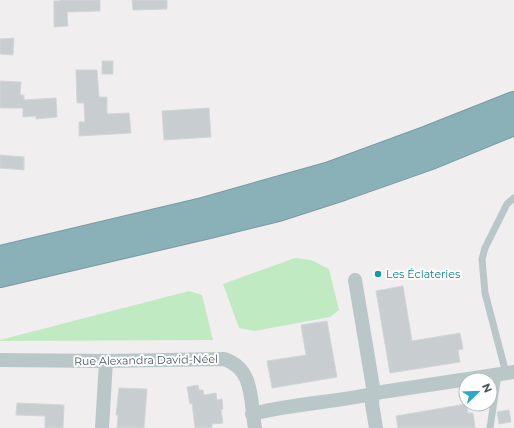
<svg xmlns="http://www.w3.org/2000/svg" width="514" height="428" viewBox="0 0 514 428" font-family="Montserrat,sans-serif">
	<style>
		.green { fill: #c0eac2 }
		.building { fill: #c8cdcf; stroke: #d2d6d9 }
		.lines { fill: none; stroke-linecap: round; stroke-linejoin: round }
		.highway-casing { stroke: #769ba3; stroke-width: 24 }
		.lane { stroke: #bac7c9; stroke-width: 7 }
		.street { stroke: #bac7c9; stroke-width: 14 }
		.highway { stroke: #8ab0b8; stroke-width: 22 }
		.culture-dot { fill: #0f9aa8; stroke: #fff; stroke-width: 1.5 }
		.labels { text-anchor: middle; stroke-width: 4; stroke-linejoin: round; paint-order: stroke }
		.culture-label { font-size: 11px; fill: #0d838f; stroke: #fff; text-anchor: start }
		.street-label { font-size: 11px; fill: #485759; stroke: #fff }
	</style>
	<rect width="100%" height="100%" fill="#f0eeef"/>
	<g class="green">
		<path d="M 295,258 L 311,260 L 329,269 L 339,310 L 330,317 L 255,331 L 239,328 L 223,284 Z"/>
		<path d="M 189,291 L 202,295 L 213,340 L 0,341 L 0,340 Z"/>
	</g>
	<g class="building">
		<path d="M 60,0 L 100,0 L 100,11 L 67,12 L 68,26 L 54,27 L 54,1 L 60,1 Z"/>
		<path d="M 132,0 L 167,0 L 167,9 L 133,10 Z"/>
		<path d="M 14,38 L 13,55 L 0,54 L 0,39 Z"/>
		<rect x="102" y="61" width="11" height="13"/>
		<path d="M 76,70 L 97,70 L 99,97 L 107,97 L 107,114 L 129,113 L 131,133 L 79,136 L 79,122 L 85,122 L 84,103 L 77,103 Z"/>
		<path d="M 0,81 L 21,82 L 20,95 L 24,95 L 24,100 L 56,98 L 57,117 L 36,119 L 36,116 L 23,117 L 23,108 L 0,108 Z"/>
		<path d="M 209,108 L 211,137 L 164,140 L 162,111 Z"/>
		<path d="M 0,155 L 24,157 L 24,170 L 0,168 Z"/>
		<path d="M 403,286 L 412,341 L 460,333 L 463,349 L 458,350 L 460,362 L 390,373 L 376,291 Z"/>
		<path d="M 327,321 L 337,377 L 272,388 L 267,361 L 306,355 L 301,325 Z"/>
		<path d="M 198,385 L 199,390 L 203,390 L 204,395 L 216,393 L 217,400 L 222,399 L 223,409 L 221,410 L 223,423 L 212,424 L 212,428 L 195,428 L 192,403 L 190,404 L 187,387 Z"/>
		<path d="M 119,388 L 147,389 L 144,428 L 117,428 L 118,415 L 116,415 Z"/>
		<path d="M 17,403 L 64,405 L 63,428 L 45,428 L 45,416 L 16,415 Z"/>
		<path d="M 466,404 L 468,413 L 473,413 L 475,428 L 398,428 L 396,416 Z"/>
		<path d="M 509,410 L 511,422 L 499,424 L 497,412 Z"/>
	</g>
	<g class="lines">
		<defs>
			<g id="highway">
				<path d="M 0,257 L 199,210 L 330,173 L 428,137 L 514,103"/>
				<path d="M 0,276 L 205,228 L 278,210 L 343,189 L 431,158 L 514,124"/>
			</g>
		</defs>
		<use href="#highway" class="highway-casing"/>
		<g class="lane">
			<path d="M 506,373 L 485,293 L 482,259 L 485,248 L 507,204 L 514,198"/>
			<path d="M 490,428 L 498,374"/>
		</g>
		<g class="street">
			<path d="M 355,280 L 373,387 L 372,404 L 376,428"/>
			<path d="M 0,360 L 106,361 L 224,359 C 255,369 250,402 255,428"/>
			<path d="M 252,414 C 295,403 340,402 382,392 L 514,372"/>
			<path d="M 102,428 L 106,361"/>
		</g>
		<use href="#highway" class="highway"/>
	</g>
	<circle class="culture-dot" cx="378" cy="274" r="4"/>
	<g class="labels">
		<g class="culture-label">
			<text x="386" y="278">Les Éclateries</text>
		</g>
		<g class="street-label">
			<text transform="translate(146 360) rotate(-1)" y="4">Rue Alexandra David-Néel</text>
		</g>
	</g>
	<g transform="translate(478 392) rotate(67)"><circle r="19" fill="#ffffff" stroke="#b6bcbd"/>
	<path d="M0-3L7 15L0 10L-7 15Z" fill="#2ba8cd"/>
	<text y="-6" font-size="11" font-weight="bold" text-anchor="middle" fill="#485759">N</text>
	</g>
</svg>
